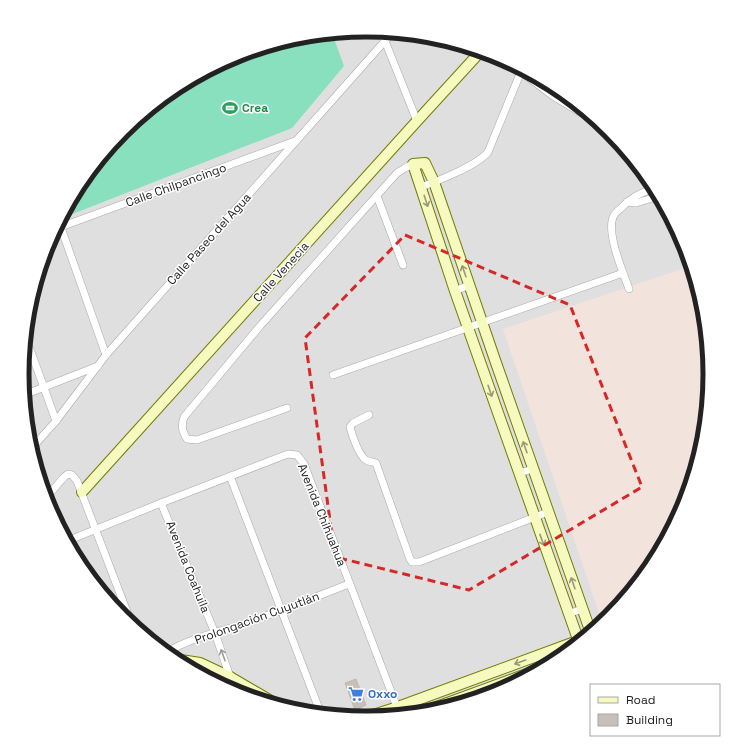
<svg xmlns="http://www.w3.org/2000/svg" width="732" height="748" viewBox="0 0 732 748" font-family="'Space Grotesk',sans-serif">
	<style>
		.residential { fill: #e0dfdf }
		.military { fill: #f3e3dd }
		.pitch { fill: #88e0be }
		.building { fill: #c7bfb8; stroke: #c4b6ab }
		.lines { fill: none; stroke-linecap: round; stroke-linejoin: round }
		.street-casing { stroke: #a9a9a9; stroke-width: 8 }
		.secondary-casing { stroke: #707d05; stroke-width: 12 }
		.street { stroke: #fff; stroke-width: 7 }
		.secondary { stroke: #f7fabf; stroke-width: 10 }
		.oneway { stroke: #979978 }
		.oneway2 { stroke: #9c9c9c }
		.marked { fill: none; stroke: #d62828; stroke-width: 3; stroke-dasharray: 8 5; stroke-linejoin: round }
		.labels { text-anchor: middle; stroke-width: 3; stroke-linejoin: round; paint-order: stroke }
		.leisure-label { font-size: 12px; font-weight: bold; fill: #27864d; stroke: #fff; text-anchor: start }
		.street-label { font-size: 12px; fill: #222; stroke: #fff }
		.shop-label { font-size: 12px; font-weight: bold; fill: #366cbe; stroke: #fff; text-anchor: start }
		.rim { fill: none; stroke: #222; stroke-width: 5 }
	</style>
	<rect width="100%" height="100%" fill="#f2efe9"/>
	<circle class="residential" cx="366" cy="374" r="343"/>
	<path class="military" d="M 691,266 L 703,307 L 710,374 L 703,441 L 684,506 L 652,565 L 611,615 L 601,619 L 503,329 Z"/>
	<path class="pitch" d="M 332,33 L 344,66 L 292,128 L 70,215 L 67,207 L 80,183 L 123,131 L 175,88 L 235,56 L 299,37 Z"/>
	<path class="building" d="M 356,679 L 366,705 L 355,710 L 345,683 Z"/>
	<g class="lines">
		<defs>
			<g id="street">
				<path d="M 385,41 L 417,121"/>
				<path d="M 520,71 L 553,96 L 603,126"/>
				<path d="M 421,187 C 438,181 478,165 488,152 L 522,69"/>
				<path d="M 377,196 L 403,265"/>
				<path d="M 627,202 L 636,203 L 659,196"/>
				<path d="M 59,222 L 106,355"/>
				<path d="M 55,229 L 295,141"/>
				<path d="M 629,289 C 623,272 605,231 614,215 C 616,212 619,210 621,208 C 632,197 640,193 655,188"/>
				<path d="M 455,291 L 469,285"/>
				<path d="M 26,338 L 56,421"/>
				<path d="M 333,375 L 623,273"/>
				<path d="M 24,395 L 98,366"/>
				<path d="M 287,408 L 197,440 L 187,439 C 182,431 181,426 184,417 L 260,326 L 397,173 L 405,168 L 413,164"/>
				<path d="M 369,415 L 353,423 L 350,427 C 352,435 359,456 366,460 C 369,462 373,462 376,463 L 377,466 L 410,559 L 412,562 L 419,562 L 548,512"/>
				<path d="M 31,449 L 56,421 L 106,355 L 392,33"/>
				<path d="M 519,473 L 533,469"/>
				<path d="M 230,476 L 321,714"/>
				<path d="M 46,498 L 64,477 L 68,474 L 72,475 L 77,481 L 132,625"/>
				<path d="M 161,503 L 215,633 L 230,677"/>
				<path d="M 67,541 L 161,503 L 288,454 L 297,455 L 304,464 L 400,715"/>
				<path d="M 568,614 L 582,609"/>
				<path d="M 166,653 C 189,638 220,632 246,623 C 281,611 315,597 349,584"/>
			</g>
			<g id="secondary">
				<path d="M 82,492 L 417,121 L 481,51"/>
				<path d="M 579,642 L 455,291 L 413,164 L 425,163 L 434,182 L 495,360 L 591,633"/>
				<path d="M 174,659 L 200,663 L 230,677 L 278,705"/>
				<path d="M 230,677 L 235,692"/>
				<path d="M 423,712 L 543,668"/>
				<path d="M 364,718 L 398,707 L 583,639"/>
			</g>
		</defs>
		<use href="#street" class="street-casing"/>
		<use href="#secondary" class="secondary-casing"/>
		<use href="#street" class="street"/>
		<use href="#secondary" class="secondary"/>
	</g>
	<defs><path id="oneway-shaft" d="M-6 0H5M1.5-3L5.5 0L1.5 3" fill="none" stroke-width="1.6" stroke-linecap="round" stroke-linejoin="round"/></defs>
	<g class="oneway">
		<use href="#oneway-shaft" transform="translate(426 201) rotate(72)"/>
		<use href="#oneway-shaft" transform="translate(464 271) rotate(-109)"/>
		<use href="#oneway-shaft" transform="translate(490 391) rotate(71)"/>
		<use href="#oneway-shaft" transform="translate(525 447) rotate(-109)"/>
		<use href="#oneway-shaft" transform="translate(542 540) rotate(70)"/>
		<use href="#oneway-shaft" transform="translate(573 583) rotate(-109)"/>
		<use href="#oneway-shaft" transform="translate(520 662) rotate(160)"/>
	</g>
	<use class="oneway2" href="#oneway-shaft" transform="translate(223 655) rotate(-110)"/>
	<path class="marked" d="M 405,235 L 570,305 L 642,487 L 469,590 L 335,557 L 305,338 Z"/>
	<defs>
		<symbol id="stadium-bare" viewBox="-9 -9 18 18"><path d="M0-5a6.5 5 0 1 0 0 10a6.5 5 0 1 0 0-10ZM-3.5-1.8h7v3.6h-7Z" fill="#2e9e5b" stroke="#fff" stroke-width="2.5" paint-order="stroke"/></symbol>
		<symbol id="supermarket-bare" viewBox="-9 -9 18 18"><path d="M-6-5.5h2.5l.6 2H6L4.5 2H-2.5L-4.4-4H-6ZM-1.5 3.2a1.3 1.3 0 1 0 .1 0ZM3 3.2a1.3 1.3 0 1 0 .1 0Z" fill="#3f7fe0" stroke="#fff" stroke-width="2.5" paint-order="stroke"/></symbol>
	</defs>
	<g fill-rule="evenodd">
		<use href="#stadium-bare" x="219" y="97" width="22" height="22"/>
		<use href="#supermarket-bare" x="345" y="683" width="22" height="22"/>
	</g>
	<g class="labels">
		<g class="leisure-label">
			<text x="242" y="112">Crea</text>
		</g>
		<g class="street-label">
			<text transform="translate(176 185) rotate(-20)" y="4">Calle Chilpancingo</text>
			<text transform="translate(209 239) rotate(-48)" y="4">Calle Paseo del Agua</text>
			<text transform="translate(281 272) rotate(-48)" y="4">Calle Venecia</text>
			<text transform="translate(322 515) rotate(68)" y="4">Avenida Chihuahua</text>
			<text transform="translate(188 567) rotate(68)" y="4">Avenida Coahuila</text>
			<text transform="translate(257 618) rotate(-20)" y="4">Prolongación Cuyutlán</text>
		</g>
		<g class="shop-label">
			<text x="368" y="698">Oxxo</text>
		</g>
	</g>
	<path d="M0 0H732V748H0ZM29 374a337 337 0 1 1 674 0a337 337 0 1 1-674 0Z" fill="#fff" fill-rule="evenodd"/>
	<path class="rim" d="M29 374a337 337 0 1 1 674 0a337 337 0 1 1-674 0Z"/>
	<rect x="590" y="684" width="130" height="52" fill="#ffffff" stroke="#a7a7a7"/>
	<rect x="598" y="697" width="20" height="6" fill="#f7fabf" stroke="#a7a7a7"/>
	<text x="626" y="704" font-size="12" fill="#222222">Road</text>
	<rect x="598" y="714" width="20" height="12" fill="#c7bfb8" stroke="#a7a7a7"/>
	<text x="626" y="724" font-size="12" fill="#222222">Building</text>
</svg>
